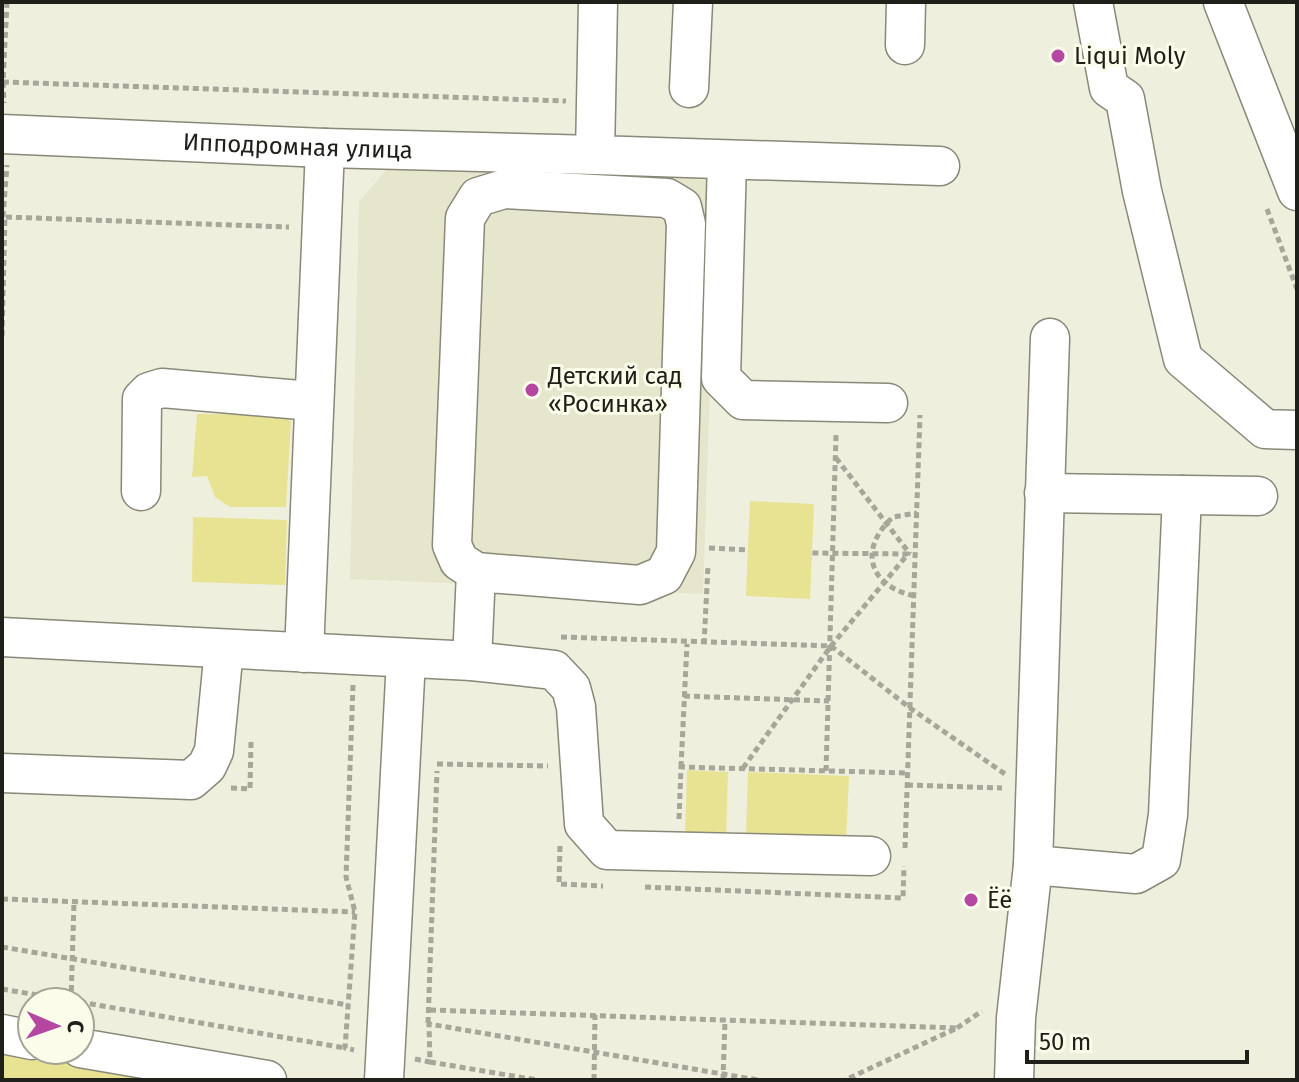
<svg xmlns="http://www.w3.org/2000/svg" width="1299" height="1082" viewBox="0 0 1299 1082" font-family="'Fira Sans',sans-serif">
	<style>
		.built { fill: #e6e6cd }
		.green { fill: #e7e393 }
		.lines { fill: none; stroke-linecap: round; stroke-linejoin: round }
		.minor-casing { stroke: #898879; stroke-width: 41 }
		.path { stroke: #a6a699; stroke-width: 5; stroke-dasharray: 6 4; stroke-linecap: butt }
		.minor { stroke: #fff; stroke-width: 38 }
		.poi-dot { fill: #b546a2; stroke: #fcfceb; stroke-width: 3 }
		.labels { text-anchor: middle; stroke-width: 6; stroke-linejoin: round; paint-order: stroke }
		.poi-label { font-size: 24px; fill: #20201a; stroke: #fcfceb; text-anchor: start }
		.street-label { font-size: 24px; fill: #20201a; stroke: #fcfceb }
	</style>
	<rect width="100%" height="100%" fill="#efefde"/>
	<path class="built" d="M 386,170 L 717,178 L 703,594 L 350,579 L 359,202 Z"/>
	<g class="green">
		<path d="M 197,414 L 280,415 L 291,421 L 286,507 L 230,507 L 215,497 L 207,476 L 192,477 Z"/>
		<path d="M 750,501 L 814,504 L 810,599 L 746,596 Z"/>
		<path d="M 193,517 L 287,520 L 285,585 L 192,582 Z"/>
		<path d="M 687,770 L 728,772 L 726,839 L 685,838 Z"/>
		<path d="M 748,772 L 849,776 L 846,841 L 746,837 Z"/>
		<path d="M 2,1052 L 171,1080 L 2,1080 Z"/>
	</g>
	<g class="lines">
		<defs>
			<g id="minor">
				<path d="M 598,2 L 595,155 L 940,166"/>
				<path d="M 1093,2 L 1109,88 L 1125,99 L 1142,191 L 1183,359 L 1265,429 L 1297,430"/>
				<path d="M 1223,2 L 1297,191"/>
				<path d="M 905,45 L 906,2"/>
				<path d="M 689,88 L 693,2"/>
				<path id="s1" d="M 2,134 L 325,148 L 595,155"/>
				<path d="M 727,160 L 721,378 L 743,400 L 888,403"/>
				<path d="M 141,491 L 142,399 L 149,392 L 162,388 L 312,401"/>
				<path d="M 1044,493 L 1258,496"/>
				<path d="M 2,637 L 472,661 L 554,670 L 571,688 L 576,707 L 584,824 L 607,850 L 871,856"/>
				<path d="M 304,653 L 325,148"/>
				<path d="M 472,661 L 476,572 L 459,561 L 452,545 L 465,218 L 478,197 L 504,189 L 667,198 L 682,207 L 686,224 L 676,552 L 664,575 L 640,585 L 476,572"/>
				<path d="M 2,773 L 191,780 L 207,766 L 214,751 L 224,649"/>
				<path d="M 1033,865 L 1136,874 L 1161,860 L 1168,815 L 1182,495"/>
				<path d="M 2,1034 L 32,1040"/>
				<path d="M 80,1048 L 267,1080"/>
				<path d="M 384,1080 L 406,659"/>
				<path d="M 1014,1080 L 1016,1018 L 1033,865 L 1050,338"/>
			</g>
		</defs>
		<use href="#minor" class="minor-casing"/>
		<g class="path">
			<path d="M 7,2 L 3,82 L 566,101"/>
			<path d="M 3,82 L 4,103"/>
			<path d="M 1267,209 L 1297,289"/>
			<path d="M 3,217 L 7,165"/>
			<path d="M 2,336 L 5,217 L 289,227"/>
			<path d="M 836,458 L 910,554"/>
			<path d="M 709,548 L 748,550"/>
			<path d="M 914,596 C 868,585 858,549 893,517 L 917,513"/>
			<path d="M 561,637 L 831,646 L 910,708 L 1005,774"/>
			<path d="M 704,644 L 708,566"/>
			<path d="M 353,685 L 346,877 L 355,912 L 345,1048 L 354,1050"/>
			<path d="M 684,696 L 829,701"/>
			<path d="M 437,764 L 548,766"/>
			<path d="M 681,767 L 687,644"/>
			<path d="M 743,768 L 831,646 L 908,554 L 812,553"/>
			<path d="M 826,771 L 836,435"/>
			<path d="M 907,785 L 1002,788"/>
			<path d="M 231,788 L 250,789 L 251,742"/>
			<path d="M 679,819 L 681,767 L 908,773"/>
			<path d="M 560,846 L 559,884 L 603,886"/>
			<path d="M 905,848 L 920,415"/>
			<path d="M 645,887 L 903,898 L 904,866"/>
			<path d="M 2,899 L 355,912"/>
			<path d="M 2,947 L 348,1005"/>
			<path d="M 2,989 L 72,1001"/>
			<path d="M 71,1001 L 74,902"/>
			<path d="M 80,1002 L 345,1048"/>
			<path d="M 430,1010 L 957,1028 L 845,1080"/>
			<path d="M 428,1023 L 437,771"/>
			<path d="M 957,1028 L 982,1011"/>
			<path d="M 415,1059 L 430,1062 L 429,1024 L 758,1080"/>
			<path d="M 430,1062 L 537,1080"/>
			<path d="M 594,1080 L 595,1015"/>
			<path d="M 723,1080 L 725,1020"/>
		</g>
		<use href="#minor" class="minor"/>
	</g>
	<g class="poi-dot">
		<circle cx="1058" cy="56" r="8"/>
		<circle cx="532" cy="390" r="8"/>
		<circle cx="971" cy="900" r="8"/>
	</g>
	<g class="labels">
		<g class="poi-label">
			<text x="1074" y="64">Liqui Moly</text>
			<text x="548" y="384">Детский сад<tspan x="548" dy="28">«Росинка»</tspan></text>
			<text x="987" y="908">Ёё</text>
		</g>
		<g class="street-label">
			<text dy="8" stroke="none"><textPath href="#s1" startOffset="296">Ипподромная улица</textPath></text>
		</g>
	</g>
	<rect width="1299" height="1082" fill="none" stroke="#20201a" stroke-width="8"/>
	<g transform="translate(56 1026) rotate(92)"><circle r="38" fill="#fcfceb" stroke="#a4a497" stroke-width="2"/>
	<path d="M0-6L14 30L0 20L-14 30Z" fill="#b546a2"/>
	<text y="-12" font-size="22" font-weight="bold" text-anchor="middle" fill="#20201a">С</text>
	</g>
	<path d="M1027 1050v12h220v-12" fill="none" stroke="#20201a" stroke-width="4"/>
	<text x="1039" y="1050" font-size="24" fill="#20201a" stroke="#fcfceb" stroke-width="6" paint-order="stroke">50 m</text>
</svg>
